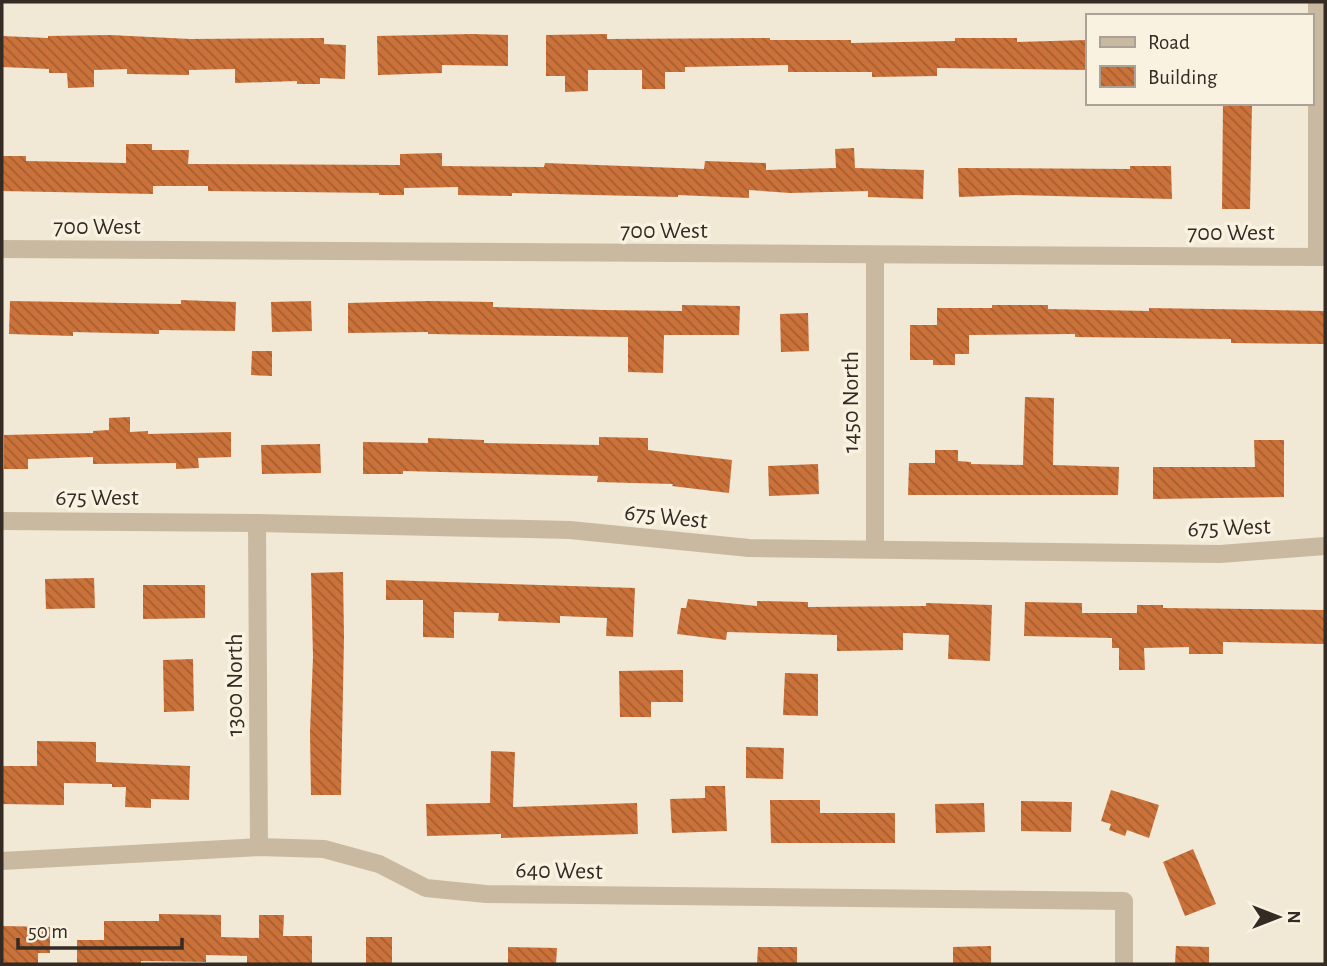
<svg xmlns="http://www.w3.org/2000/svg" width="1327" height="966" viewBox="0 0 1327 966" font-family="'Alegreya Sans',sans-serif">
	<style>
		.building { fill: url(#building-back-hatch) }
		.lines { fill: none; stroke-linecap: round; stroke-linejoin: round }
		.street { stroke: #c9b9a1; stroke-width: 18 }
		.labels { text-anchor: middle; stroke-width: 7; stroke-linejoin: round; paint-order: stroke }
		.street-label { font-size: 24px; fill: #332b24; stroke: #f9f2e1 }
	</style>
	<defs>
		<pattern id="building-back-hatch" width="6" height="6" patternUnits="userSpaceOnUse" patternTransform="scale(1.75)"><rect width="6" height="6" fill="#cb723a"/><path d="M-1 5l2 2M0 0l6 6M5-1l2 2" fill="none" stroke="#a55e31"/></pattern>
	</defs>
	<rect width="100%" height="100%" fill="#f1e8d5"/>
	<g class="building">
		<path d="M 472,34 L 508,35 L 508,66 L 442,65 L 442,73 L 378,75 L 377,36 Z"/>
		<path d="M 607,34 L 607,39 L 770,38 L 770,40 L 851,40 L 851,43 L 955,41 L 955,38 L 1017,38 L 1017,42 L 1087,40 L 1087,70 L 937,68 L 937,76 L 872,77 L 872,72 L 788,72 L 788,65 L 685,67 L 685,72 L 665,72 L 665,89 L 642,89 L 642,70 L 588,70 L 588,91 L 565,92 L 565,76 L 546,76 L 546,35 Z"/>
		<path d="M 110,35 L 190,39 L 324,38 L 324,44 L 346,45 L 345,79 L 320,78 L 320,84 L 297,84 L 297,81 L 235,83 L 235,69 L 189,70 L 189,75 L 127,74 L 127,69 L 94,70 L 94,87 L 68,88 L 67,73 L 49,73 L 49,69 L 2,67 L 2,36 L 48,38 L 48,36 Z"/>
		<path d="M 1223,103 L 1252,103 L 1250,209 L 1222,209 Z"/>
		<path d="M 126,144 L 152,144 L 152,150 L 189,150 L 188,164 L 400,165 L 400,154 L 442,153 L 442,166 L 544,167 L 545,163 L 704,169 L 705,161 L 766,163 L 766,170 L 836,168 L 835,149 L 854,148 L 855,168 L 924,170 L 923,199 L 868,197 L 868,191 L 790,193 L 749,190 L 749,198 L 678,195 L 678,197 L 512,193 L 512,196 L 458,195 L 458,187 L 404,188 L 404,195 L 379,195 L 379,193 L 208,191 L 208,186 L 153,186 L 153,194 L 2,191 L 2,156 L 26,156 L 26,161 L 126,163 Z"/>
		<path d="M 1130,166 L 1171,166 L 1172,199 L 1015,195 L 959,197 L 958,168 L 1130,169 Z"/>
		<path d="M 181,300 L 236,302 L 235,331 L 159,330 L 159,334 L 73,332 L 73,336 L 9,334 L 10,301 L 181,304 Z"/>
		<path d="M 311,301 L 312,331 L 272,332 L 271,302 Z"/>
		<path d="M 428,301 L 493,302 L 493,307 L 603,310 L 682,311 L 682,305 L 740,306 L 739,335 L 664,335 L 663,373 L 628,372 L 628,337 L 428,334 L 428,332 L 348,333 L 348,303 Z"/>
		<path d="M 992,305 L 1048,305 L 1048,309 L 1149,311 L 1149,308 L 1325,311 L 1325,344 L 1231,343 L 1231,339 L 1075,337 L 1075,334 L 969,335 L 969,354 L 955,354 L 955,365 L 933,365 L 933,360 L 910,360 L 910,325 L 937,325 L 937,308 L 992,308 Z"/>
		<path d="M 808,313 L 809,351 L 781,352 L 780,314 Z"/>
		<path d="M 252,351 L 272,351 L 272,376 L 251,375 Z"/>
		<path d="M 1025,397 L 1054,398 L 1053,465 L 1119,467 L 1118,495 L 908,495 L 909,463 L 935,463 L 935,450 L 958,450 L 958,461 L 971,462 L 971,464 L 1023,465 Z"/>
		<path d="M 130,417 L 130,432 L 148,431 L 148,434 L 231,432 L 231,457 L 198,458 L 199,468 L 176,469 L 176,463 L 93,464 L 93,457 L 28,459 L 28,469 L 4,469 L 4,435 L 93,433 L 93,431 L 109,430 L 109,418 Z"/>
		<path d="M 599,437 L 648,438 L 648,450 L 732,460 L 729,493 L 672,486 L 673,484 L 597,482 L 598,476 L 403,471 L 403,474 L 363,474 L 363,442 L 428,443 L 428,438 L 484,440 L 484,443 L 599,445 Z"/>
		<path d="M 1254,440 L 1284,440 L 1284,497 L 1153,499 L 1153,467 L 1255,467 Z"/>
		<path d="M 320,444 L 321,473 L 262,474 L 261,445 Z"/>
		<path d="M 818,464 L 819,494 L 769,496 L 768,466 Z"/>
		<path d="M 343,572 L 344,637 L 341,795 L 311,795 L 310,732 L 313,657 L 311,573 Z"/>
		<path d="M 94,578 L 95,608 L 46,609 L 45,579 Z"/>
		<path d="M 386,580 L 635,588 L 633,637 L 606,636 L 607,618 L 560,616 L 560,623 L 498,621 L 499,613 L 454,612 L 454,638 L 423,637 L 423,600 L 386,600 Z"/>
		<path d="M 143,585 L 205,585 L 205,618 L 143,619 Z"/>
		<path d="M 688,599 L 757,606 L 757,601 L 808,602 L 808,607 L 926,606 L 926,603 L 992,605 L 990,661 L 948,659 L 949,635 L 903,633 L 903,650 L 837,651 L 837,635 L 727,632 L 726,640 L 677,634 L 681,608 L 686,608 Z"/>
		<path d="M 1025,602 L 1082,603 L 1082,613 L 1137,613 L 1137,605 L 1163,605 L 1163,608 L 1325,610 L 1325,644 L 1223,642 L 1223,654 L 1189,654 L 1189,647 L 1144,648 L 1145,670 L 1119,670 L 1119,648 L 1112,648 L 1112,638 L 1024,636 Z"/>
		<path d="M 193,659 L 194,711 L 164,712 L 163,660 Z"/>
		<path d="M 683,670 L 683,702 L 651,702 L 651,717 L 620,717 L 619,671 Z"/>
		<path d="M 785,673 L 818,674 L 818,716 L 783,715 Z"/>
		<path d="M 37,741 L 96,742 L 96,762 L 190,766 L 189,800 L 151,799 L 151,808 L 125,807 L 126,787 L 112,787 L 112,784 L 64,783 L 64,805 L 2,804 L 2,766 L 37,766 Z"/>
		<path d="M 746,747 L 784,748 L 783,779 L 746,778 Z"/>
		<path d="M 491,751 L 515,752 L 513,807 L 637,803 L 638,834 L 501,838 L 501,834 L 427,836 L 426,804 L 490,803 Z"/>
		<path d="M 705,786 L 725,786 L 727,831 L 672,833 L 670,799 L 705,798 Z"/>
		<path d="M 1111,790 L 1159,805 L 1149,838 L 1127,830 L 1125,836 L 1109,830 L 1111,824 L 1101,821 Z"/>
		<path d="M 770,800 L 820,800 L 820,813 L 895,813 L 895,843 L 771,843 Z"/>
		<path d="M 1021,801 L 1072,802 L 1071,832 L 1021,831 Z"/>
		<path d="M 984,803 L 985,832 L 936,833 L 935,804 Z"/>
		<path d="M 1193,849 L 1216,904 L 1185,916 L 1163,862 Z"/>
		<path d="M 159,914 L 221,915 L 221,937 L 259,938 L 259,915 L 284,915 L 283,936 L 312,936 L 312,964 L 247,964 L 247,956 L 206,955 L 206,962 L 141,961 L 141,964 L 77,964 L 77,940 L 104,940 L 104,921 L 159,921 Z"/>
		<path d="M 2,926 L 50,927 L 50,953 L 38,953 L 38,964 L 2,964 Z"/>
		<rect x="366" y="937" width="26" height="27"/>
		<path d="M 991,946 L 991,964 L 953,964 L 953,947 Z"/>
		<path d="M 1176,946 L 1209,947 L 1209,964 L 1175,964 Z"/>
		<path d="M 508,947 L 557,948 L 556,964 L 508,964 Z"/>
		<path d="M 758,947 L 797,947 L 797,964 L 757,964 Z"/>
	</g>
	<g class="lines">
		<g class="street">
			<path d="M 2,249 L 1325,257"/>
			<path d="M 1317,257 L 1317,2"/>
			<path d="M 2,521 L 257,523 L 570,530 L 749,548 L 1220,554 L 1325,546"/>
			<path d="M 257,523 L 259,847"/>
			<path d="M 875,548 L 875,256"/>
			<path d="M 2,861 L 259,847 L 324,849 L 379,864 L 426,888 L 486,894 L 1124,901 L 1124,964"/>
		</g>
	</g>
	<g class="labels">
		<g class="street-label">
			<text x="97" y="234">700 West</text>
			<text x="664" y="238">700 West</text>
			<text x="1231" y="240">700 West</text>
			<text transform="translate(850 402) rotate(-90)" y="8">1450 North</text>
			<text x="97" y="505">675 West</text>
			<text transform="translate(666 516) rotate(6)" y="8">675 West</text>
			<text transform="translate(1229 527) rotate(-2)" y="8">675 West</text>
			<text transform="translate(234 685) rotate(-90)" y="8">1300 North</text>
			<text transform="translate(559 870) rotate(1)" y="8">640 West</text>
		</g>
	</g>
	<rect width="1327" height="966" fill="none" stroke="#332b24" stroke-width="7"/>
	<rect x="1086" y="14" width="228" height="91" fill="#f9f2e1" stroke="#aaa295" stroke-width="2"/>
	<rect x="1100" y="37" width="35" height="10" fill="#c9b9a1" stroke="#aaa295" stroke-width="2"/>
	<text x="1148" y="49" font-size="21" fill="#332b24">Road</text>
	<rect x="1100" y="66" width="35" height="21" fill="url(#building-back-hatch)" stroke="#aaa295" stroke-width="2"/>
	<text x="1148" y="84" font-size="21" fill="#332b24">Building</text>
	<g transform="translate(1278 917) rotate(90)" stroke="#f9f2e1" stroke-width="5" paint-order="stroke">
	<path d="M0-5L12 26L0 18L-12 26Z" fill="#332b24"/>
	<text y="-10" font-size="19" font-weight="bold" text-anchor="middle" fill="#332b24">N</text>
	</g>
	<path d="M18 938v10h164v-10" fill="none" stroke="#332b24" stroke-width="3.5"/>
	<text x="28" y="938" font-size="21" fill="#332b24" stroke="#f9f2e1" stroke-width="5" paint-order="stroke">50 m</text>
</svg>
